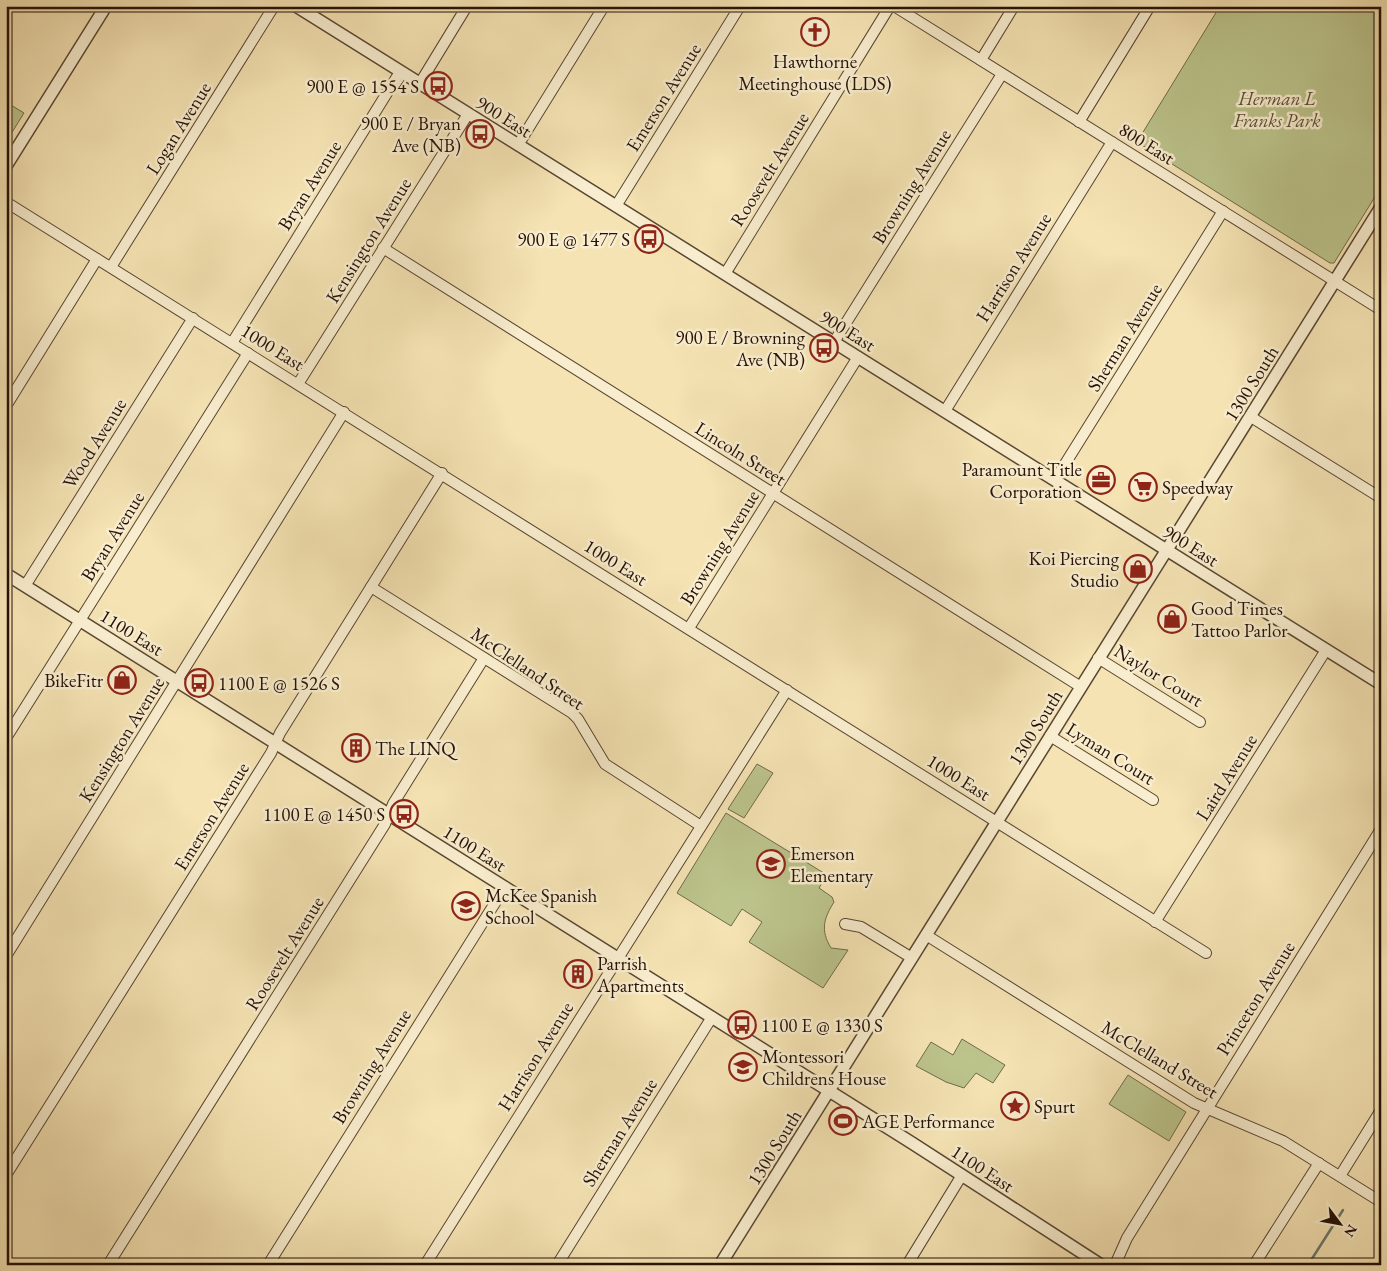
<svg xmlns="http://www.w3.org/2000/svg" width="1387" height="1271" viewBox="0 0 1387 1271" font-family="'EB Garamond',serif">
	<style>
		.green { fill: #bcc48c; stroke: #706a4a }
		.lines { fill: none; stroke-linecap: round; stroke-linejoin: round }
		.stream { stroke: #6d786e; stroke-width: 2.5 }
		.minor-casing { stroke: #594632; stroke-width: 12 }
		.tertiary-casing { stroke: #594632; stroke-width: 14 }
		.minor { stroke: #f8edce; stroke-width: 10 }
		.tertiary { stroke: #f8edce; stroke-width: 11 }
		.labels { text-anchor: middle; stroke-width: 5; stroke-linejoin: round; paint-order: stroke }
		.poi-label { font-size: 19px; fill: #251107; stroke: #f8edce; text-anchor: start }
		.street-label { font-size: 19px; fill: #251107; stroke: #f8edce }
		.park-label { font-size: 19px; font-style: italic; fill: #5a5036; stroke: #f8edce }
	</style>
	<rect width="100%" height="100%" fill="#f5e3b3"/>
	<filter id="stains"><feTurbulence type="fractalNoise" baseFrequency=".004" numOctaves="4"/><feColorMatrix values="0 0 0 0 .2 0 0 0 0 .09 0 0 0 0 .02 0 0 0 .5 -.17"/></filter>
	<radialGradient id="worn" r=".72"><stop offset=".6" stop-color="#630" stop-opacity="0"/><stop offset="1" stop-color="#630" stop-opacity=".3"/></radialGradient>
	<g class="green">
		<path d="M 1220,6 L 1381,6 L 1381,187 L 1334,263 L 1330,263 L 1137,142 Z"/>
		<path d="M 6,102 L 24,113 L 6,142 Z"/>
		<path d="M 757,764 L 773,773 L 744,818 L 728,809 Z"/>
		<path d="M 726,813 L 827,875 L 819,888 L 832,897 L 834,902 C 824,918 820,930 831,948 L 848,950 L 823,988 L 749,942 L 762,922 L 742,909 L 731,926 L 677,893 Z"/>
		<path d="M 962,1039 L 1005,1065 L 993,1083 L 976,1073 L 964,1088 L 946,1082 L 916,1066 L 931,1042 L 953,1055 Z"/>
		<path d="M 1128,1075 L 1186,1112 L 1169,1141 L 1109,1104 Z"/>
	</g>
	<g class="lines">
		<path class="stream" d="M 1308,1265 L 1343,1210"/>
		<defs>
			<g id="minor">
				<path d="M 894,6 L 1381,310"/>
				<path d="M 981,60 L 1014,6"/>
				<path d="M 420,83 L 467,6"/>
				<path d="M 1079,122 L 1150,6"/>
				<path d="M 518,145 L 604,6"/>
				<path d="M 6,202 L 1206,953"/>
				<path d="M 616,206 L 740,6"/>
				<path d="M 383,248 L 1081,687"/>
				<path d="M 111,267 L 274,6"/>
				<path d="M 725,274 L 890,6"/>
				<path d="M 834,342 L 1002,74"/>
				<path d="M 232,343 L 400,72"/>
				<path d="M 298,384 L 468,114"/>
				<path d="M 6,406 L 97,259"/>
				<path d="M 945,411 L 1112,142"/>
				<path d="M 1251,417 L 1381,498"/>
				<path d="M 1055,480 L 1223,211"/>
				<path d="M 25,586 L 193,318"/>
				<path d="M 371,587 L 572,713 L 578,719 L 605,764 L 701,826"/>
				<path d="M 689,628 L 858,357"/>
				<path d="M 1098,658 L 1200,722"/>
				<path d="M 1050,736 L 1153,800"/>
				<path d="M 6,738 L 248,353"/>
				<path d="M 1155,922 L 1326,650"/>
				<path d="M 845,924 L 861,927 L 912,958"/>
				<path d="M 926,935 L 1194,1103 L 1283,1141 L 1381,1202"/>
				<path d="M 6,956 L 344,412"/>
				<path d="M 6,1175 L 271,753 L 280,733 L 442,473"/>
				<path d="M 1340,1176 L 1381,1110"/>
				<path d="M 108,1265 L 385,824 L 393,804 L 484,658"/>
				<path d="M 268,1265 L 505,887"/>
				<path d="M 425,1265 L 787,690"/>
				<path d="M 557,1265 L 712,1017"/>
				<path d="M 907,1265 L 962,1175"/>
				<path d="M 1115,1265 L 1127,1238 L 1381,829"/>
				<path d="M 1254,1265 L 1319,1163"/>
			</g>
			<g id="tertiary">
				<path d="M 296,6 L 1381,684"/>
				<path d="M 6,166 L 106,6"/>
				<path d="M 6,574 L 912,1143 L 1101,1265"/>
				<path d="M 720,1265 L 1381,207"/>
			</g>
		</defs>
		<use href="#minor" class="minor-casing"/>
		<use href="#tertiary" class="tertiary-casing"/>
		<use href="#minor" class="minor"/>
		<use href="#tertiary" class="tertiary"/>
	</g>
	<defs>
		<symbol id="church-ring" viewBox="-11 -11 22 22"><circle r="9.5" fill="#f8edce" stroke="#8f2418" stroke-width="1.5"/><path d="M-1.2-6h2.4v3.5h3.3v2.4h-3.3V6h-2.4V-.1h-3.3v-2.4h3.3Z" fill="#8f2418"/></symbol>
		<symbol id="bus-ring" viewBox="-11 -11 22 22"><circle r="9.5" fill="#f8edce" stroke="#8f2418" stroke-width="1.5"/><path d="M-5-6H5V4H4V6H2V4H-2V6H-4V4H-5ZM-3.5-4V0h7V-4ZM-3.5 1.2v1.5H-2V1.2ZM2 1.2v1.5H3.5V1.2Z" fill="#8f2418"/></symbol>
		<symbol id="office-ring" viewBox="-11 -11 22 22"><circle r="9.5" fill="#f8edce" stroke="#8f2418" stroke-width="1.5"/><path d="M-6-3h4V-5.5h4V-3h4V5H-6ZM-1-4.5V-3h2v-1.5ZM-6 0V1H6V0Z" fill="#8f2418"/></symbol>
		<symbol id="supermarket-ring" viewBox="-11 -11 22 22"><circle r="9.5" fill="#f8edce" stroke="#8f2418" stroke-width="1.5"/><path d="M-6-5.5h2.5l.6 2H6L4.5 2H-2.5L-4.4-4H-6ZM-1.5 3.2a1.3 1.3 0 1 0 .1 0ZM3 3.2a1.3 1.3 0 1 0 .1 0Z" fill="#8f2418"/></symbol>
		<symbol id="shop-ring" viewBox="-11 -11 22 22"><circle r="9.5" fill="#f8edce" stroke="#8f2418" stroke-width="1.5"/><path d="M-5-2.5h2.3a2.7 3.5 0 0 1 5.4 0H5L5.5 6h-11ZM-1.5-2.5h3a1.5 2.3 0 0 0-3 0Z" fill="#8f2418"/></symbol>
		<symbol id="building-ring" viewBox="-11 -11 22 22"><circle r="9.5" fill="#f8edce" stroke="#8f2418" stroke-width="1.5"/><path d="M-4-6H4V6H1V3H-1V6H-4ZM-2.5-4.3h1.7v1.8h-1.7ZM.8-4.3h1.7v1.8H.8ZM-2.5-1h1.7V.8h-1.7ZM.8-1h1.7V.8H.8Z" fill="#8f2418"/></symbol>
		<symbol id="school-ring" viewBox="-11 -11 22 22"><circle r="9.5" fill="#f8edce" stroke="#8f2418" stroke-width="1.5"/><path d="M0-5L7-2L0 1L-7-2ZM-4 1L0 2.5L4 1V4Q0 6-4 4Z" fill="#8f2418"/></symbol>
		<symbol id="sight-ring" viewBox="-11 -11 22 22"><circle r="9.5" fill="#f8edce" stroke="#8f2418" stroke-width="1.5"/><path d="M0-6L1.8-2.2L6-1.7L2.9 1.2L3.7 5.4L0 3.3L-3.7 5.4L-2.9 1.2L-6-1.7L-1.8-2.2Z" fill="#8f2418"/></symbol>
		<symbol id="stadium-ring" viewBox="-11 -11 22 22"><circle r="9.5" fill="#f8edce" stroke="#8f2418" stroke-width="1.5"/><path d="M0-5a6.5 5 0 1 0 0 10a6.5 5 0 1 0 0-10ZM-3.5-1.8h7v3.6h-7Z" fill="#8f2418"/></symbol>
	</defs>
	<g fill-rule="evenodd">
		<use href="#church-ring" x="799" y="16" width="32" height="32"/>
		<use href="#bus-ring" x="422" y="70" width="32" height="32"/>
		<use href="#bus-ring" x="464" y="118" width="32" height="32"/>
		<use href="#bus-ring" x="633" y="223" width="32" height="32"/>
		<use href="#bus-ring" x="808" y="332" width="32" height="32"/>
		<use href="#office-ring" x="1085" y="464" width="32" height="32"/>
		<use href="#supermarket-ring" x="1127" y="471" width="32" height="32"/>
		<use href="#shop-ring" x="1122" y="553" width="32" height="32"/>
		<use href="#shop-ring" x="1156" y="603" width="32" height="32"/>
		<use href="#shop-ring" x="106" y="664" width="32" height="32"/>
		<use href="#bus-ring" x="183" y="667" width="32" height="32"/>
		<use href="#building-ring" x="340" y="732" width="32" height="32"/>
		<use href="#bus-ring" x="388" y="798" width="32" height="32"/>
		<use href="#school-ring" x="755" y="848" width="32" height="32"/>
		<use href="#school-ring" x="450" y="890" width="32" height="32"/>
		<use href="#building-ring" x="562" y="958" width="32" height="32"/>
		<use href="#bus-ring" x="726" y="1009" width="32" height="32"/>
		<use href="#school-ring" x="727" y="1051" width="32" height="32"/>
		<use href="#sight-ring" x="999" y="1090" width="32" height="32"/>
		<use href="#stadium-ring" x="827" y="1105" width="32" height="32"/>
	</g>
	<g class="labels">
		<g class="poi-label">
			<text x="815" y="68" text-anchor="middle">Hawthorne<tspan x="815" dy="22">Meetinghouse (LDS)</tspan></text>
			<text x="419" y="93" text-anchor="end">900 E @ 1554 S</text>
			<text x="461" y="130" text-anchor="end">900 E / Bryan<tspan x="461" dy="22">Ave (NB)</tspan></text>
			<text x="630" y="246" text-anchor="end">900 E @ 1477 S</text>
			<text x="805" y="344" text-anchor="end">900 E / Browning<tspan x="805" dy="22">Ave (NB)</tspan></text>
			<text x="1082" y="476" text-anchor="end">Paramount Title<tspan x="1082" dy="22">Corporation</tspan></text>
			<text x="1162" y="494">Speedway</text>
			<text x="1119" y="565" text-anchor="end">Koi Piercing<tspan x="1119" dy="22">Studio</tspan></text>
			<text x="1191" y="615">Good Times<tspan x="1191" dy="22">Tattoo Parlor</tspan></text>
			<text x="103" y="687" text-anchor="end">BikeFitr</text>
			<text x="218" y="690">1100 E @ 1526 S</text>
			<text x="375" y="755">The LINQ</text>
			<text x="385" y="821" text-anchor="end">1100 E @ 1450 S</text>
			<text x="790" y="860">Emerson<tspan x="790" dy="22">Elementary</tspan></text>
			<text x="485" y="902">McKee Spanish<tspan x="485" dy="22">School</tspan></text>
			<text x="597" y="970">Parrish<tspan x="597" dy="22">Apartments</tspan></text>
			<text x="761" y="1032">1100 E @ 1330 S</text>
			<text x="762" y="1063">Montessori<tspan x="762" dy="22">Childrens House</tspan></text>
			<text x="1034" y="1113">Spurt</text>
			<text x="862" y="1128">AGE Performance</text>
		</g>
		<g class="street-label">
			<text transform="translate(663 97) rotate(-58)" y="7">Emerson Avenue</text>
			<text transform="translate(504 116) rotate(32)" y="7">900 East</text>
			<text transform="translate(178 128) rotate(-58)" y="7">Logan Avenue</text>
			<text transform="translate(1147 143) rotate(32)" y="7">800 East</text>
			<text transform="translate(769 169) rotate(-58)" y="7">Roosevelt Avenue</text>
			<text transform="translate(309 185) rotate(-58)" y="7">Bryan Avenue</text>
			<text transform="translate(911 186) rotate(-58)" y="7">Browning Avenue</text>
			<text transform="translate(368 240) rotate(-58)" y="7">Kensington Avenue</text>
			<text transform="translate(1013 267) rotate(-58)" y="7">Harrison Avenue</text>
			<text transform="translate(848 330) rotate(32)" y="7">900 East</text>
			<text transform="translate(1124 337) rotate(-58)" y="7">Sherman Avenue</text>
			<text transform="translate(273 347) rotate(32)" y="7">1000 East</text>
			<text transform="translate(1251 383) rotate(-58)" y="7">1300 South</text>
			<text transform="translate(94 443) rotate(-58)" y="7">Wood Avenue</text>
			<text transform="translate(741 453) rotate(32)" y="7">Lincoln Street</text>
			<text transform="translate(112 536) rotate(-58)" y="7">Bryan Avenue</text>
			<text transform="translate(1191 545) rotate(32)" y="7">900 East</text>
			<text transform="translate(719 547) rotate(-58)" y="7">Browning Avenue</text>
			<text transform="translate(616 562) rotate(32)" y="7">1000 East</text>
			<text transform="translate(132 632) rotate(32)" y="7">1100 East</text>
			<text transform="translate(528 668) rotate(34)" y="7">McClelland Street</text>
			<text transform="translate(1159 675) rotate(32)" y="7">Naylor Court</text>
			<text transform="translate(1035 727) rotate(-58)" y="7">1300 South</text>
			<text transform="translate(121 739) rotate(-58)" y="7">Kensington Avenue</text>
			<text transform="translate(1111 753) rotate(32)" y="7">Lyman Court</text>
			<text transform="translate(959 777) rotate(32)" y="7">1000 East</text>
			<text transform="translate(1226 777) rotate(-58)" y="7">Laird Avenue</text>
			<text transform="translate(211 816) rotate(-58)" y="7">Emerson Avenue</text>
			<text transform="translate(475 848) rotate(32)" y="7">1100 East</text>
			<text transform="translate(284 953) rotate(-58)" y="7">Roosevelt Avenue</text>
			<text transform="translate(1255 998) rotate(-58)" y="7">Princeton Avenue</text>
			<text transform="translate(535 1056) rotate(-58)" y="7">Harrison Avenue</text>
			<text transform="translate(1160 1059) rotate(31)" y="7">McClelland Street</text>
			<text transform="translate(371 1066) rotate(-58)" y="7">Browning Avenue</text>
			<text transform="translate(619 1132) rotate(-58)" y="7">Sherman Avenue</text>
			<text transform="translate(774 1147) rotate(-58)" y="7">1300 South</text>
			<text transform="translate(983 1168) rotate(33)" y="7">1100 East</text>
		</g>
		<g class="park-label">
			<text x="1277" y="105">Herman L<tspan x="1277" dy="22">Franks Park</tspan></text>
		</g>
	</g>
	<rect width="1387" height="1271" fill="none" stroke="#f5e3b3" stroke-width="25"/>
	<rect x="8" y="8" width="1372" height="1256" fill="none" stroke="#251107" stroke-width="2.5"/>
	<rect x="12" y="12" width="1362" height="1246" fill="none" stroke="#251107"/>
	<g transform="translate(1340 1224) rotate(122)" stroke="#f8edce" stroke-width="4" paint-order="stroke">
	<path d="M0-4L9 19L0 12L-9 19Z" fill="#251107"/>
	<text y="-8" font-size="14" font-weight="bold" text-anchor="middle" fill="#251107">N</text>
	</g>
	<rect width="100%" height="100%" filter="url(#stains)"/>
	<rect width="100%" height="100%" fill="url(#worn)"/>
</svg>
